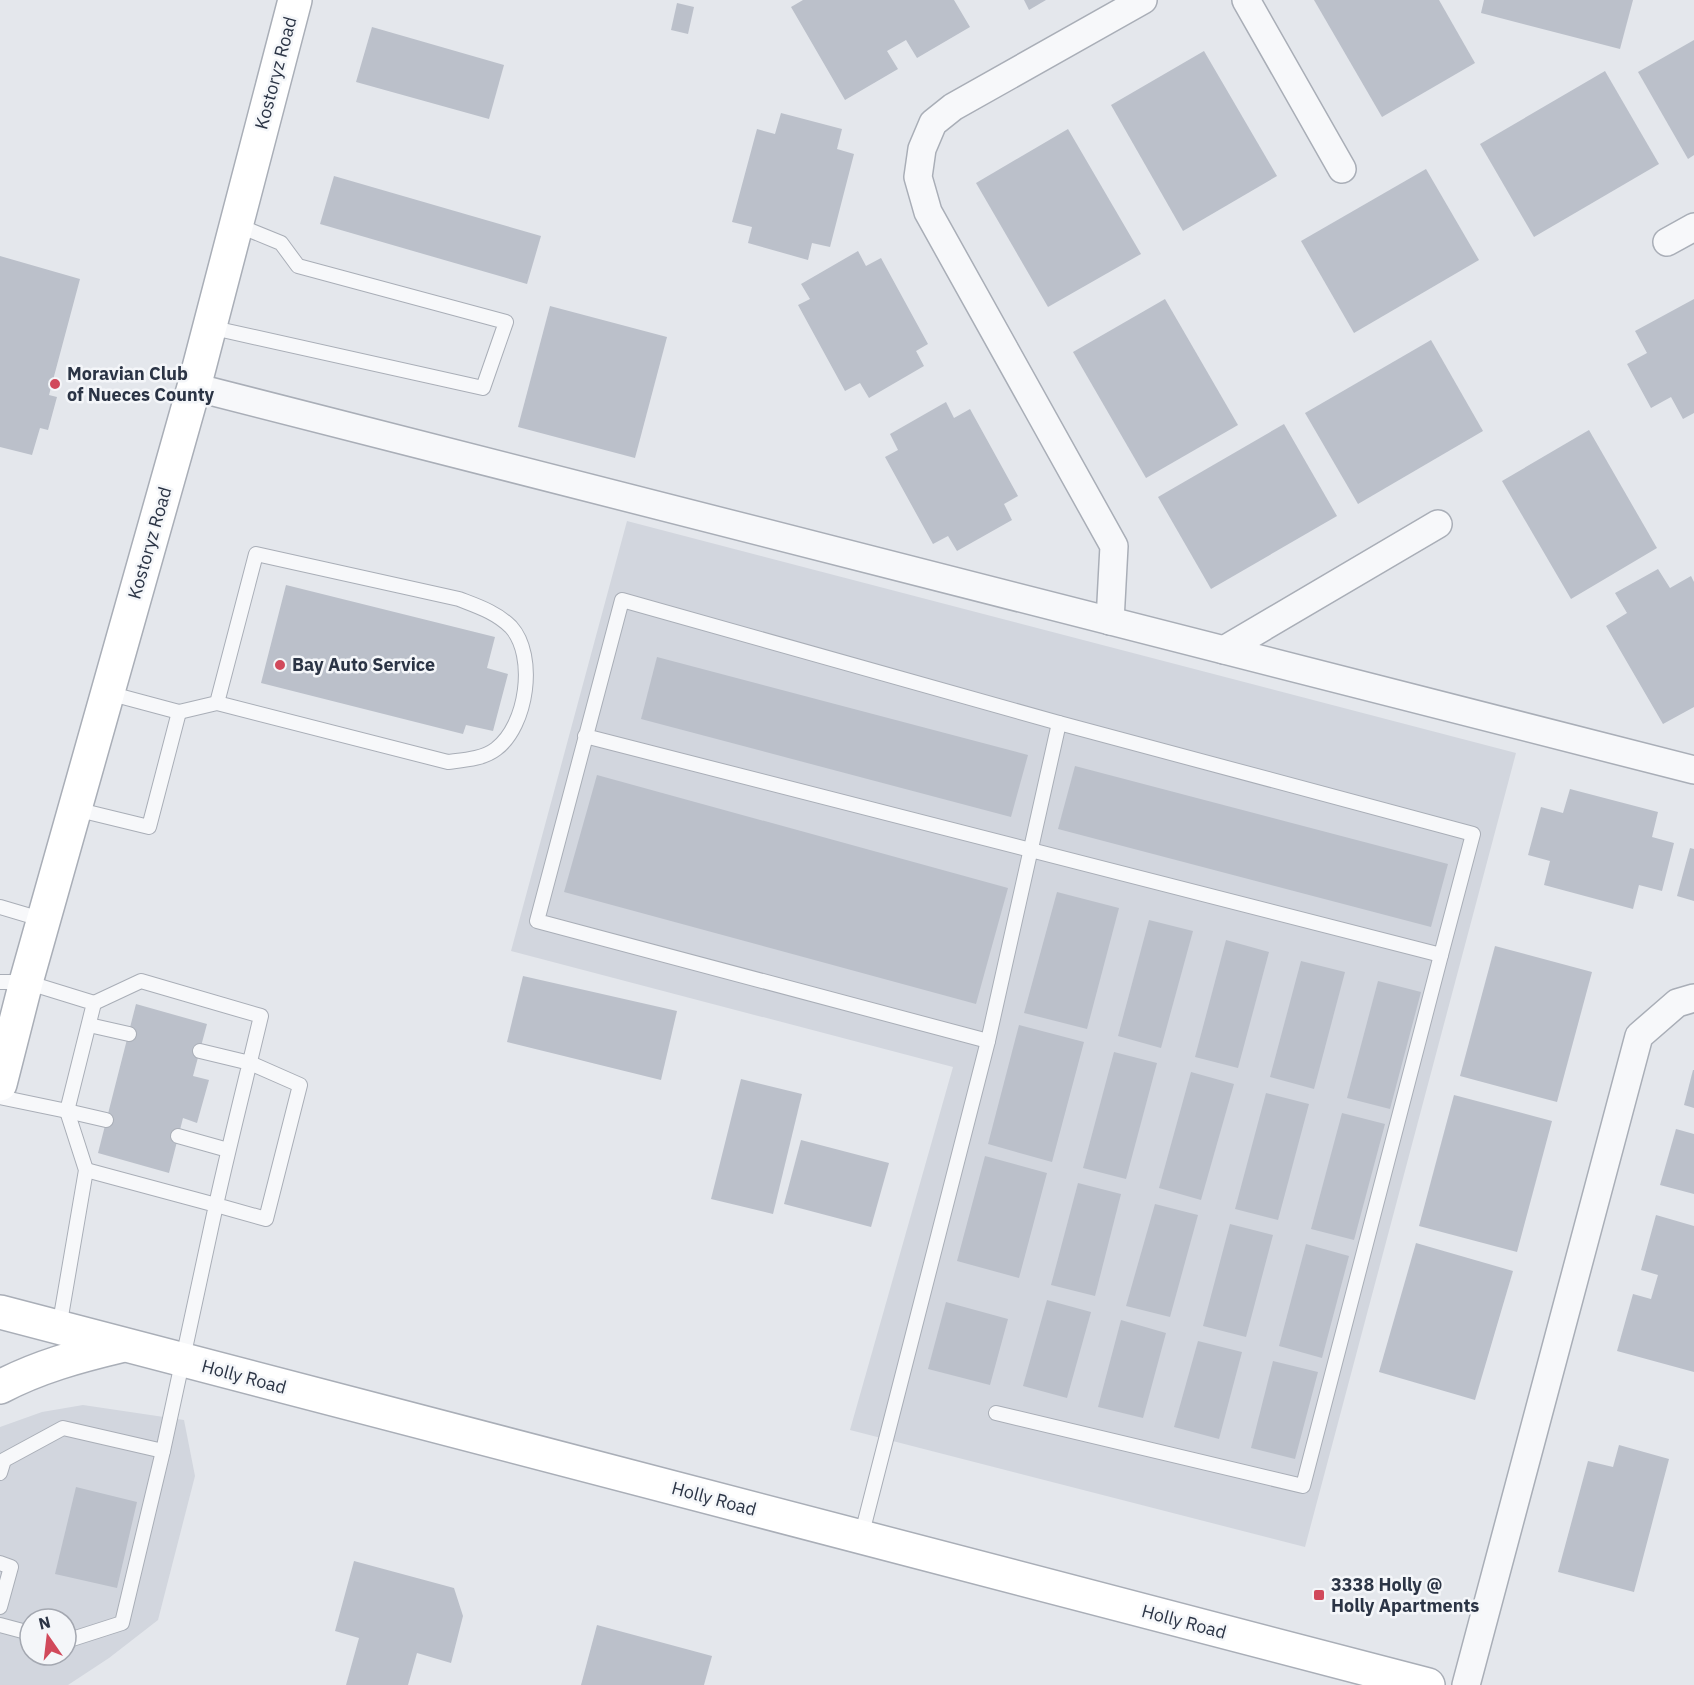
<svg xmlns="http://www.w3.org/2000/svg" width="1694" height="1685" viewBox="0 0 1694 1685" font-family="'IBM Plex Sans',sans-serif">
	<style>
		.built { fill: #d2d6de; fill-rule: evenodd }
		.building { fill: #bbc0ca }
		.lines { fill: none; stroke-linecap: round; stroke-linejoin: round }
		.lane-casing { stroke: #a9aeb7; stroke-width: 16 }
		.street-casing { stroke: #a9aeb7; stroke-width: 30 }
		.secondary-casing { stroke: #a9aeb7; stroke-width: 36 }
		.lane { stroke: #f7f8fa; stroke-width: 14 }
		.street { stroke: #f7f8fa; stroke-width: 27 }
		.secondary { stroke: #fff; stroke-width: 33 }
		.poi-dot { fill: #d1495b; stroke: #f4f6f9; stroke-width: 2 }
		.labels { text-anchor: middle; stroke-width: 5; stroke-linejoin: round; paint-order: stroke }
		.street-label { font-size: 18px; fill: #2b3445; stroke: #f4f6f9 }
		.poi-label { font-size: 18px; font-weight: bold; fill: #2b3445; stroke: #f4f6f9; text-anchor: start }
	</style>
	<rect width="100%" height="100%" fill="#e4e7ec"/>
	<g class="built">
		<path d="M 627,521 L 1516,753 L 1305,1547 L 850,1430 L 953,1067 L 511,951 Z"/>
		<path d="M 83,1405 L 184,1420 L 195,1476 L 158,1620 L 109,1658 L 68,1685 L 0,1685 L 0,1427 L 42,1412 ZM 30,1619 L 66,1619 L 66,1655 L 30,1655 Z"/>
	</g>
	<g class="building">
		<path d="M 803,0 L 954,0 L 970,27 L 917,58 L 906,40 L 887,51 L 898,69 L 845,100 L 791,7 Z"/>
		<path d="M 1024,0 L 1046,0 L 1029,10 Z"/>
		<path d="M 1314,0 L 1439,0 L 1475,63 L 1382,117 Z"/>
		<path d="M 1484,0 L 1633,0 L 1620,49 L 1481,13 Z"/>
		<path d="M 677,3 L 694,7 L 688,34 L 671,30 Z"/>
		<path d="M 372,27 L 504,65 L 489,119 L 356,82 Z"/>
		<path d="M 1694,40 L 1694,155 L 1688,159 L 1638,72 Z"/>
		<path d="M 1204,51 L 1277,176 L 1183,231 L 1111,105 Z"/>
		<path d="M 1605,71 L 1659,164 L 1534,237 L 1480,144 Z"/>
		<path d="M 781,113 L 842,129 L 837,149 L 854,154 L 830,247 L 812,243 L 808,260 L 748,243 L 752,227 L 732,222 L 757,129 L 775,134 Z"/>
		<path d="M 1068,129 L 1141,254 L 1048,307 L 976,183 Z"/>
		<path d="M 1426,169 L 1479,260 L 1354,333 L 1301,241 Z"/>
		<path d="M 334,176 L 541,236 L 527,284 L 320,224 Z"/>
		<path d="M 858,251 L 866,266 L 881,258 L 928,344 L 916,351 L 924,366 L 869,398 L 860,383 L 845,391 L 798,305 L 810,299 L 801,284 Z"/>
		<path d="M 0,256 L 80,279 L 49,395 L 57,397 L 48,430 L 40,428 L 32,455 L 0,447 Z"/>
		<path d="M 1165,299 L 1238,425 L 1146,478 L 1073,352 Z"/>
		<path d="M 1694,299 L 1694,413 L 1683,419 L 1671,397 L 1651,408 L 1627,364 L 1647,353 L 1635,331 Z"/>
		<path d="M 550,306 L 667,337 L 635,458 L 518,427 Z"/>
		<path d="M 1431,340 L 1483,431 L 1358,504 L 1305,413 Z"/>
		<path d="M 946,402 L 954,418 L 970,409 L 1018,496 L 1004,504 L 1012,520 L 957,551 L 948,536 L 933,544 L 885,457 L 898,450 L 890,434 Z"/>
		<path d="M 1284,424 L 1337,516 L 1211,589 L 1158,497 Z"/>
		<path d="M 1589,430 L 1657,548 L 1571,599 L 1502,481 Z"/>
		<path d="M 1658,569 L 1670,588 L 1691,576 L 1694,582 L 1694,707 L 1663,724 L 1606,626 L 1627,613 L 1615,593 Z"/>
		<path d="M 286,585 L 495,637 L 487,668 L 508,674 L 493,731 L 466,725 L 463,734 L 261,683 Z"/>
		<path d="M 657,657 L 1028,755 L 1011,817 L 641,719 Z"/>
		<path d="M 1075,766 L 1448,864 L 1431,927 L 1058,829 Z"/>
		<path d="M 597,775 L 1008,888 L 976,1004 L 564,892 Z"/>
		<path d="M 1570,789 L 1658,812 L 1652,837 L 1674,843 L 1662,891 L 1639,885 L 1633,909 L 1544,885 L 1550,861 L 1528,855 L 1541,807 L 1563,813 Z"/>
		<path d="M 1690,848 L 1694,849 L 1694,901 L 1677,896 Z"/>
		<path d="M 1057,892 L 1119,908 L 1087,1029 L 1024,1013 Z"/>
		<path d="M 1149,920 L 1193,931 L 1161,1048 L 1118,1036 Z"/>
		<path d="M 1226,940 L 1269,952 L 1238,1068 L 1195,1057 Z"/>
		<path d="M 1495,946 L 1592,972 L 1557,1102 L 1460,1076 Z"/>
		<path d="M 1301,961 L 1345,972 L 1314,1089 L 1270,1077 Z"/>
		<path d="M 523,976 L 677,1011 L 661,1080 L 507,1042 Z"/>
		<path d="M 1378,981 L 1421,992 L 1390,1109 L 1347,1098 Z"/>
		<path d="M 136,1004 L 207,1024 L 193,1076 L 209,1080 L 197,1123 L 183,1118 L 169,1173 L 98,1153 Z"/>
		<path d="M 1019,1025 L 1084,1042 L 1052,1162 L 988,1144 Z"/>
		<path d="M 1114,1052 L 1157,1063 L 1126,1179 L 1083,1168 Z"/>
		<path d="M 1693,1070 L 1694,1070 L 1694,1108 L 1684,1105 Z"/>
		<path d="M 1191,1072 L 1234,1084 L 1201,1200 L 1159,1188 Z"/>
		<path d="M 741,1079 L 802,1094 L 773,1214 L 711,1199 Z"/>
		<path d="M 1266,1093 L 1309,1104 L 1278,1220 L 1235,1209 Z"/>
		<path d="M 1454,1095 L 1552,1121 L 1517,1252 L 1419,1226 Z"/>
		<path d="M 1342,1113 L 1385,1124 L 1354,1240 L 1311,1229 Z"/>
		<path d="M 1676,1129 L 1694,1134 L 1694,1194 L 1660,1185 Z"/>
		<path d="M 801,1140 L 889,1163 L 871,1227 L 784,1204 Z"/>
		<path d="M 985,1156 L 1047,1173 L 1019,1278 L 957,1261 Z"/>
		<path d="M 1078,1183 L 1121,1194 L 1095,1296 L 1051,1285 Z"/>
		<path d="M 1155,1204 L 1198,1215 L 1170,1317 L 1126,1306 Z"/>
		<path d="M 1656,1215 L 1694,1226 L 1694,1372 L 1617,1351 L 1633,1294 L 1651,1299 L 1658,1275 L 1641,1270 Z"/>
		<path d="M 1230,1224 L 1273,1235 L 1246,1337 L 1203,1326 Z"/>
		<path d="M 1416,1243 L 1513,1271 L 1475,1400 L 1379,1372 Z"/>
		<path d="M 1306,1244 L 1349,1256 L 1322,1358 L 1279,1346 Z"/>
		<path d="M 1047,1300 L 1091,1312 L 1067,1398 L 1023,1386 Z"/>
		<path d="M 946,1302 L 1008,1319 L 990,1385 L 928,1369 Z"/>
		<path d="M 1121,1320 L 1166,1333 L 1143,1418 L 1098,1407 Z"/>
		<path d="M 1198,1341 L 1242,1352 L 1219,1439 L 1174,1427 Z"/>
		<path d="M 1273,1361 L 1318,1372 L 1295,1459 L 1251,1448 Z"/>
		<path d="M 1619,1445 L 1669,1459 L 1634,1592 L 1558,1572 L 1588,1461 L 1613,1467 Z"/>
		<path d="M 76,1487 L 137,1502 L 117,1588 L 55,1574 Z"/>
		<path d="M 354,1561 L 454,1588 L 463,1616 L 451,1663 L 417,1653 L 408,1685 L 346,1685 L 359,1638 L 335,1631 Z"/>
		<path d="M 597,1625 L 712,1656 L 704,1685 L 581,1685 Z"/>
	</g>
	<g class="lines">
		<defs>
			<g id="lane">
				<path d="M 209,327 L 483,388 L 506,322 L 298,266 L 281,243 L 237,225"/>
				<path d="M 108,693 L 179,712 L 217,703 L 448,762 C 464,760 483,759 496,749 C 527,726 537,656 511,627 C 496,612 477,606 459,599 L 256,554 L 217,703"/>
				<path d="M 585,736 L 1441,955 L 1473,834 L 1059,723 L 622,600 L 537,921 L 988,1041 L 861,1537"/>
				<path d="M 75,809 L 149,827 L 179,712"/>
				<path d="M 0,907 L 44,920"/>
				<path d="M 0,982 L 26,982 L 94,1003 L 67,1111 L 0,1097"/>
				<path d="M 94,1003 L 141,981 L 261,1016 C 246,1079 230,1142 216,1205 L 266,1219 L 300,1085 L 250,1063 L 200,1051"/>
				<path d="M 89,1025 L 129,1034"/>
				<path d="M 988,1041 L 1059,723"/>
				<path d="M 67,1111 L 106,1120"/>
				<path d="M 178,1136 L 228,1150"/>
				<path d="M 59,1328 L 86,1170 L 67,1111"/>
				<path d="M 996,1413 L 1303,1486 L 1441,955"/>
				<path d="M 0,1473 L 4,1460 L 63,1428 L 163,1451"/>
				<path d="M 0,1563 L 11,1567 L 0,1607"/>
				<path d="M 0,1625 L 30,1633"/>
				<path d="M 66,1641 L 122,1623 L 163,1451 L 216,1205 L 86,1170"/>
			</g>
			<g id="street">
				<path d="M 1246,0 L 1342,169"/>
				<path d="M 1667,242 L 1694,227"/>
				<path d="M 194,387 L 1694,770"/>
				<path d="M 1110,621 L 1114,546 L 928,212 L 918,177 L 922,149 L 933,123 L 953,107 L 1143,0"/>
				<path d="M 1224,650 L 1438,524"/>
				<path d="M 1466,1685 L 1639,1036 L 1677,1003 L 1694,998"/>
			</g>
			<g id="secondary">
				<path d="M 0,1084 L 26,982 L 194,387 L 295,0"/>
				<path d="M 0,1312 L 1428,1685"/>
				<path d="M 0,1387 C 38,1367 78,1356 120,1346"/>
			</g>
		</defs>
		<use href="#lane" class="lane-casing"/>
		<use href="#street" class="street-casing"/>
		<use href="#secondary" class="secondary-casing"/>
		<use href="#lane" class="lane"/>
		<use href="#street" class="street"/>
		<use href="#secondary" class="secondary"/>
	</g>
	<g class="poi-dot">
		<circle cx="55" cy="384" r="6"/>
		<circle cx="280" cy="665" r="6"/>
		<rect x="1313" y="1589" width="12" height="12" rx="3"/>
	</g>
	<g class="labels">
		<g class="street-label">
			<text transform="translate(276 73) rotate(-75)" y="6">Kostoryz Road</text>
			<text transform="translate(150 543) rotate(-74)" y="6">Kostoryz Road</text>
			<text transform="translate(244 1377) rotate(15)" y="6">Holly Road</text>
			<text transform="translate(714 1499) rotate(15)" y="6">Holly Road</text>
			<text transform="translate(1184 1622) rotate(15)" y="6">Holly Road</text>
		</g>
		<g class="poi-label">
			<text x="67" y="380">Moravian Club<tspan x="67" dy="21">of Nueces County</tspan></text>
			<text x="292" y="671">Bay Auto Service</text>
			<text x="1331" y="1591">3338 Holly @<tspan x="1331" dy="21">Holly Apartments</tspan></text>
		</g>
	</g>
	<g transform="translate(48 1637) rotate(346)"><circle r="28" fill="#f4f6f9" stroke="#a4a8b1" stroke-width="1.5"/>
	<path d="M0-4.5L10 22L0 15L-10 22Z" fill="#d1495b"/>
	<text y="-9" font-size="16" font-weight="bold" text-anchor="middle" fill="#2b3445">N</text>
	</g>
</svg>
